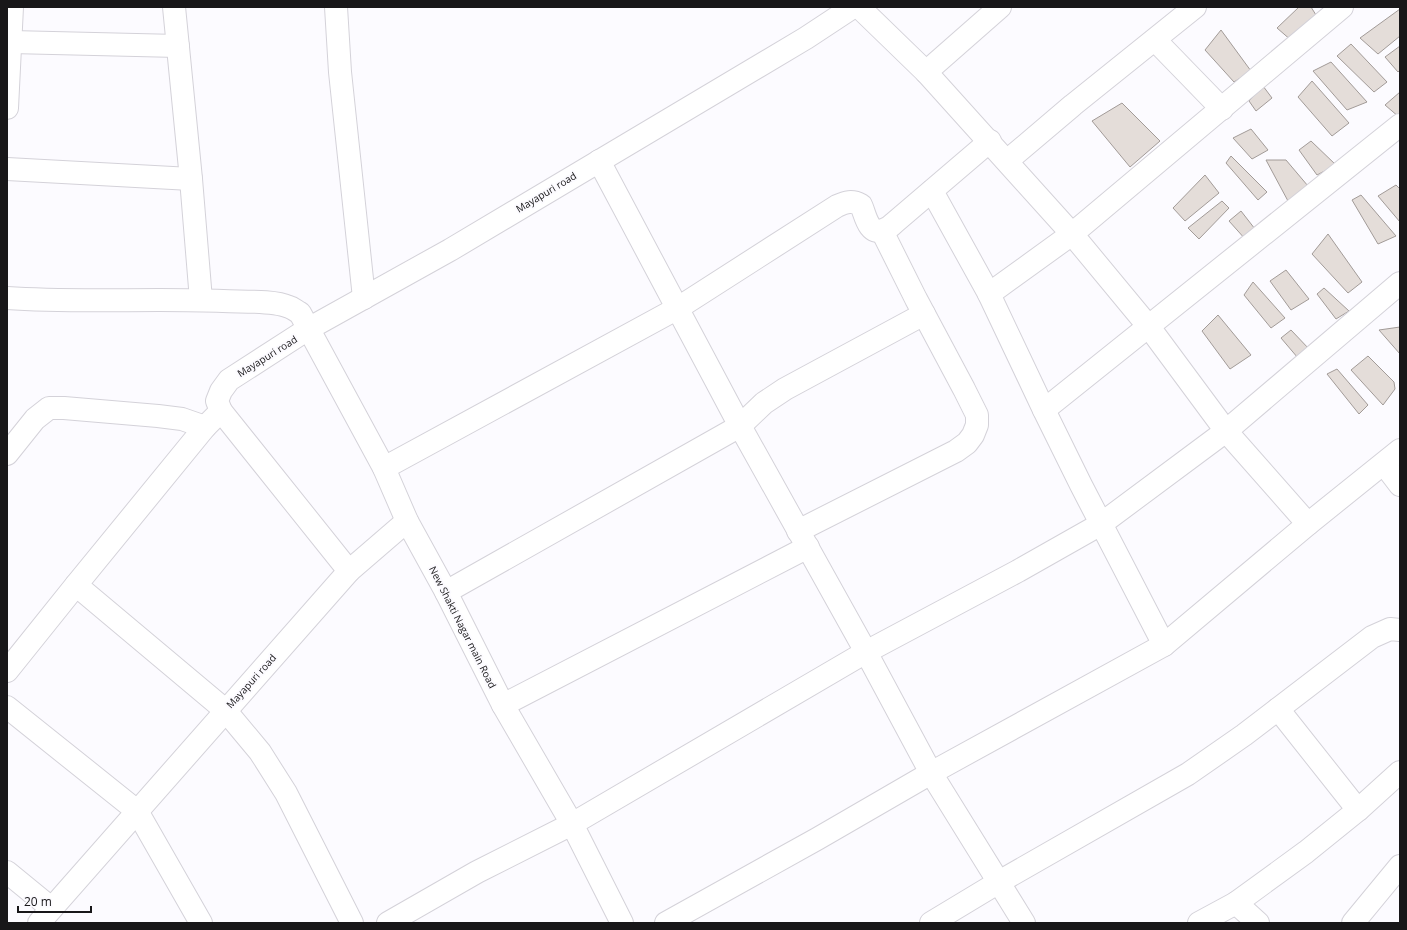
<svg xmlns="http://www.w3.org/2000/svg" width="1407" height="930" viewBox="0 0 1407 930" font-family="'Open Sans',sans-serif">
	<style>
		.building { fill: #e4ddd9; stroke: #a29b98 }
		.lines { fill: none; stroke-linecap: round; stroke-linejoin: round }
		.minor-casing { stroke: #d4d2d9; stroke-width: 24 }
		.minor { stroke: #fff; stroke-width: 22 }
		.labels { text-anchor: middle; stroke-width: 4; stroke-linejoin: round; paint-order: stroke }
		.street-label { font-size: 10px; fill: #181719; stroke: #fcfbff }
	</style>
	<rect width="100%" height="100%" fill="#fcfbff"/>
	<g class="building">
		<path d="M 1299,7 L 1311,7 L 1316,15 L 1292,41 L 1277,28 Z"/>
		<path d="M 1400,9 L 1400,36 L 1378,54 L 1360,38 Z"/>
		<path d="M 1221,30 L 1251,71 L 1234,82 L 1205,50 Z"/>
		<path d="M 1351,44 L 1387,82 L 1374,92 L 1337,56 Z"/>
		<path d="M 1400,46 L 1400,70 L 1398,72 L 1385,57 Z"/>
		<path d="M 1331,62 L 1367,102 L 1347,110 L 1313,71 Z"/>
		<path d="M 1312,81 L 1349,123 L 1332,136 L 1298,97 Z"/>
		<path d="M 1263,86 L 1272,98 L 1256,111 L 1249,101 Z"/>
		<path d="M 1400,92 L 1400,116 L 1399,117 L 1385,105 Z"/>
		<path d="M 1122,103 L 1160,141 L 1130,167 L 1092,121 Z"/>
		<path d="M 1251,129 L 1268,150 L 1252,159 L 1233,138 Z"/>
		<path d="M 1311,141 L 1336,165 L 1317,175 L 1299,150 Z"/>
		<path d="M 1231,156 L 1267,192 L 1258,200 L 1226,163 Z"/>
		<path d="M 1266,160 L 1286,160 L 1308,186 L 1288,201 Z"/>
		<path d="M 1205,175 L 1219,193 L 1185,221 L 1173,208 Z"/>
		<path d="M 1396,185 L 1400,189 L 1400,222 L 1378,196 Z"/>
		<path d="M 1361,195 L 1396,236 L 1378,244 L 1352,200 Z"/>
		<path d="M 1222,201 L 1229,208 L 1199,239 L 1188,228 Z"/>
		<path d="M 1241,211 L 1255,229 L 1246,240 L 1229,221 Z"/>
		<path d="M 1328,234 L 1362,282 L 1348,293 L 1312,254 Z"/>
		<path d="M 1286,270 L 1309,299 L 1291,310 L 1270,281 Z"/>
		<path d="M 1253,282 L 1285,318 L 1271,328 L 1244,295 Z"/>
		<path d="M 1324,288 L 1349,311 L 1336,319 L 1317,294 Z"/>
		<path d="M 1218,315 L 1251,355 L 1230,369 L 1202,331 Z"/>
		<path d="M 1400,327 L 1400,354 L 1379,330 Z"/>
		<path d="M 1291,330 L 1310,350 L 1298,358 L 1281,338 Z"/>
		<path d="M 1368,356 L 1394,382 L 1395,389 L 1383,405 L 1351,370 Z"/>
		<path d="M 1337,369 L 1368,405 L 1359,414 L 1327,374 Z"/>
	</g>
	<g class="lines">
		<defs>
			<g id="minor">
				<path d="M 174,7 L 191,179 L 201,300"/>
				<path d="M 336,7 L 340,72 L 364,298"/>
				<path d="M 859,7 L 926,72 L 1072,234 L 1149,327 L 1226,431 L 1308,524"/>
				<path d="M 1155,40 L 1222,109"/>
				<path d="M 11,42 L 178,46"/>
				<path d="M 926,72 L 1000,7"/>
				<path d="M 7,108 L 12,7"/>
				<path d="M 599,161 L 740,426 L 866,652 L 931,773 L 1024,923"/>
				<path d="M 1007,161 L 1073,105 L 1195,7"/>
				<path d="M 7,169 L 191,179"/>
				<path d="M 932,191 L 989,294 L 1044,410 L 1081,485 L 1164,645"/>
				<path d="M 989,294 L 1072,234 L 1342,7"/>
				<path d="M 7,298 C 79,303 151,298 223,301 C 241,302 273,300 289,307 C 293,308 296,311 300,313 L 384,468 L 407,521 L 446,592 L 503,705 L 572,824 L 622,923"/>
				<path d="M 1044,410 L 1400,125"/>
				<path d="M 7,454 L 35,419 L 49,408 L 64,408 L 158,416 L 182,419 L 205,427"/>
				<path d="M 1384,464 L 1400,485"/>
				<path d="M 384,468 L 678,308 L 837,206 C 846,202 852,200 861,205 C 865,213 868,236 883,230 C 887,229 891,226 894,223 L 990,141"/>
				<path d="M 798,531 L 956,451 L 967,443 L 973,435 L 977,425 L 977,415 L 964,389 L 916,299 L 882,231"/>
				<path d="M 349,571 L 407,521"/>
				<path d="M 76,585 L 225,710 L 260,752 L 286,793 L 352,923"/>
				<path d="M 446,592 L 740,426 L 764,403 L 785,389 L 924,314"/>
				<path d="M 7,671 L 76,585 L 205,427 L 221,411"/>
				<path d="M 503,705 L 808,547"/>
				<path d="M 7,707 L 137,811 L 201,923"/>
				<path d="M 1278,709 L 1358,810"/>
				<path d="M 7,872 L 51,908"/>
				<path d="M 1236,903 L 1258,923"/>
				<path d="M 39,923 L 349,571 L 221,411 L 217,401 L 221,391 L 229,380 L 308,329 L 450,250 L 806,38 L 853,7"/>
				<path d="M 388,923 L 477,872 L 572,824 L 866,652 L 1018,571 L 1101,524 L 1226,431 L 1400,283"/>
				<path d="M 666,923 L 817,839 L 931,773 L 1164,645 L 1308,524 L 1400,450"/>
				<path d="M 931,923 L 999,882 L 1188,774 L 1244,735 L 1372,637 L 1390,629 L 1400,630"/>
				<path d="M 1199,923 L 1236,903 L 1306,852 L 1358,810 L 1400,772"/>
				<path d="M 1353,923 L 1400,866"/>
			</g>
		</defs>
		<use href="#minor" class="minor-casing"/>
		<use href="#minor" class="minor"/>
	</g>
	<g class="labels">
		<g class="street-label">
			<text transform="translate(546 192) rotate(-31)" y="4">Mayapuri road</text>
			<text transform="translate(267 356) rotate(-32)" y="4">Mayapuri road</text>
			<text transform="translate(463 627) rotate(63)" y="4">New Shakti Nagar main Road</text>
			<text transform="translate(251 681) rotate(-48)" y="4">Mayapuri road</text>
		</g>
	</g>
	<rect width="1407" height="930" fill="none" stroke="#181719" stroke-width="16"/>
	<path d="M18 906v6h73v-6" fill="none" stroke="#181719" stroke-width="2"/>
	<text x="24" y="906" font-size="12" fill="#181719" stroke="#fcfbff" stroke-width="3" paint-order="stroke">20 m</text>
</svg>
